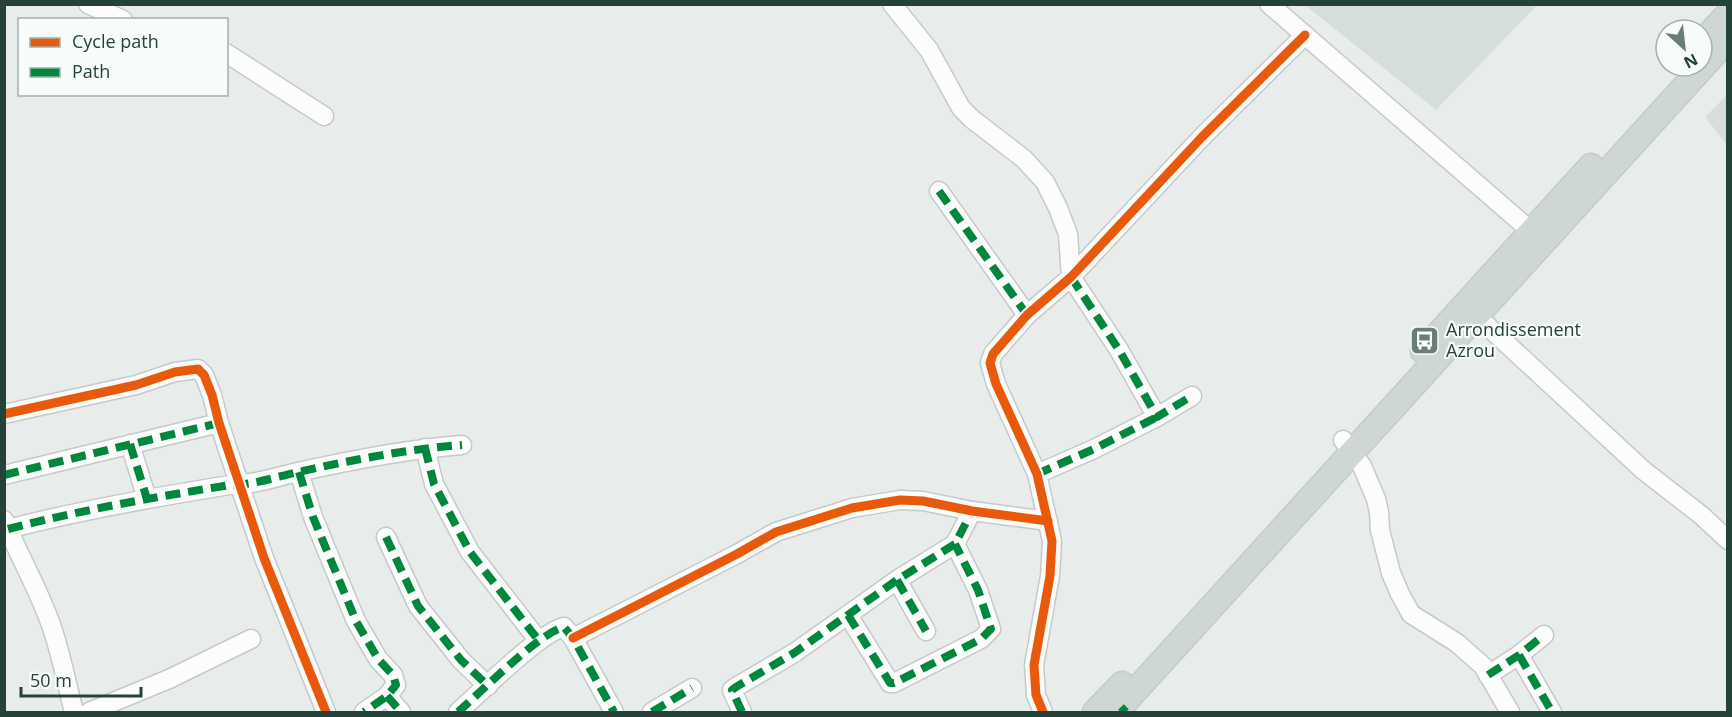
<svg xmlns="http://www.w3.org/2000/svg" width="1732" height="717" viewBox="0 0 1732 717" font-family="'Open Sans',sans-serif">
	<style>
		.built { fill: #d6dedb }
		.lines { fill: none; stroke-linecap: round; stroke-linejoin: round }
		.minor-casing { stroke: #c5cac8; stroke-width: 21 }
		.major-casing { stroke: #c3ccc9; stroke-width: 27 }
		.minor { stroke: #fcfcfc; stroke-width: 18 }
		.major { stroke: #cfd7d5; stroke-width: 24 }
		.quiet { stroke: #00873e; stroke-width: 8; stroke-dasharray: 15 8; stroke-linecap: butt }
		.cycleway-casing { stroke: #f7fbf9; stroke-width: 13 }
		.cycleway { stroke: #e8590c; stroke-width: 9 }
		.labels { text-anchor: middle; stroke-width: 4.5; stroke-linejoin: round; paint-order: stroke }
		.poi-label { font-size: 18px; fill: #24423a; stroke: #f7fbf9; text-anchor: start }
	</style>
	<rect width="100%" height="100%" fill="#e8edeb"/>
	<g class="built">
		<path d="M 1305,5 L 1537,5 L 1436,110 Z"/>
		<path d="M 1727,95 L 1727,145 L 1705,117 Z"/>
	</g>
	<g class="lines">
		<defs>
			<g id="minor">
				<path d="M 88,4 L 123,20"/>
				<path d="M 892,4 L 929,50 L 961,108 L 972,119 L 1024,159 L 1045,182 L 1058,208 L 1068,234 L 1071,277 L 1119,350 L 1157,417 L 1192,396"/>
				<path d="M 1269,4 L 1531,231"/>
				<path d="M 226,53 L 324,116"/>
				<path d="M 939,191 L 1027,315"/>
				<path d="M 1467,307 L 1643,470 L 1701,515 L 1728,540"/>
				<path d="M 4,414 L 136,385 L 175,372 L 198,369 L 204,375 L 212,395 L 219,423 L 264,558 L 326,712"/>
				<path d="M 1343,440 L 1362,466 L 1376,499 L 1379,512 L 1380,530 L 1391,573 L 1400,594 L 1411,614 L 1457,643 L 1483,666 L 1510,712"/>
				<path d="M 130,444 L 147,499"/>
				<path d="M 425,448 L 434,484 L 470,552 L 539,641"/>
				<path d="M 299,472 L 313,517 L 356,621 L 378,659 L 393,675 L 396,685 L 387,696 L 364,712"/>
				<path d="M 1037,474 L 1094,449 L 1157,417"/>
				<path d="M 4,475 L 219,423"/>
				<path d="M 4,520 C 19,555 37,587 50,622 C 61,652 66,682 74,712"/>
				<path d="M 8,529 C 81,510 155,497 230,485 C 253,485 276,477 298,472 C 352,460 407,449 462,445"/>
				<path d="M 386,537 L 418,606 L 461,660 L 488,686"/>
				<path d="M 897,580 L 926,631"/>
				<path d="M 848,615 L 890,683 L 894,683 L 981,639 L 991,629 L 978,590 L 955,544"/>
				<path d="M 573,638 L 737,554 L 776,532 L 852,508 L 900,500 L 923,501 L 972,511 L 1048,521"/>
				<path d="M 1519,655 L 1552,712"/>
				<path d="M 1488,675 L 1519,655 L 1544,635"/>
				<path d="M 387,696 L 401,712"/>
				<path d="M 89,712 L 169,679 L 251,639"/>
				<path d="M 458,712 C 480,693 539,633 564,627 L 573,638 L 614,712"/>
				<path d="M 652,712 L 692,688"/>
				<path d="M 742,712 L 732,690 L 736,687 L 794,653 L 897,580 L 955,544 L 972,511"/>
				<path d="M 1043,712 L 1036,695 L 1034,665 L 1050,576 L 1052,541 L 1037,474 L 996,384 L 990,363 L 993,354 L 1027,315 L 1071,277 L 1202,137 L 1305,35"/>
			</g>
			<g id="major">
				<path d="M 1702,42 L 1728,14"/>
				<path d="M 1423,351 L 1591,166"/>
				<path d="M 1095,712 L 1122,684"/>
				<path d="M 1116,712 L 1728,39"/>
			</g>
		</defs>
		<use href="#minor" class="minor-casing"/>
		<use href="#major" class="major-casing"/>
		<use href="#minor" class="minor"/>
		<use href="#major" class="major"/>
		<g class="quiet">
			<path d="M 939,191 L 1027,315"/>
			<path d="M 1071,277 L 1119,350 L 1157,417 L 1192,396"/>
			<path d="M 130,444 L 147,499"/>
			<path d="M 425,448 L 434,484 L 470,552 L 539,641"/>
			<path d="M 299,472 L 313,517 L 356,621 L 378,659 L 393,675 L 396,685 L 387,696 L 364,712"/>
			<path d="M 1037,474 L 1094,449 L 1157,417"/>
			<path d="M 4,475 L 219,423"/>
			<path d="M 8,529 C 81,510 155,497 230,485 C 253,485 276,477 298,472 C 352,460 407,449 462,445"/>
			<path d="M 386,537 L 418,606 L 461,660 L 488,686"/>
			<path d="M 897,580 L 926,631"/>
			<path d="M 848,615 L 890,683 L 894,683 L 981,639 L 991,629 L 978,590 L 955,544"/>
			<path d="M 1519,655 L 1552,712"/>
			<path d="M 1488,675 L 1519,655 L 1544,635"/>
			<path d="M 387,696 L 401,712"/>
			<path d="M 1121,707 L 1126,712"/>
			<path d="M 458,712 C 480,693 539,633 564,627 L 573,638 L 614,712"/>
			<path d="M 652,712 L 692,688"/>
			<path d="M 742,712 L 732,690 L 736,687 L 794,653 L 897,580 L 955,544 L 972,511"/>
		</g>
		<defs>
			<g id="cycleway">
				<path d="M 4,414 L 136,385 L 175,372 L 198,369 L 204,375 L 212,395 L 219,423 L 264,558 L 326,712"/>
				<path d="M 573,638 L 737,554 L 776,532 L 852,508 L 900,500 L 923,501 L 972,511 L 1048,521"/>
				<path d="M 1043,712 L 1036,695 L 1034,665 L 1050,576 L 1052,541 L 1037,474 L 996,384 L 990,363 L 993,354 L 1027,315 L 1071,277 L 1202,137 L 1305,35"/>
			</g>
		</defs>
		<use href="#cycleway" class="cycleway-casing"/>
		<use href="#cycleway" class="cycleway"/>
	</g>
	<defs>
		<symbol id="bus-square" viewBox="-11 -11 22 22"><rect x="-9" y="-9" width="18" height="18" rx="4" fill="#697e78" stroke="#f7fbf9"/><path d="M-5-6H5V4H4V6H2V4H-2V6H-4V4H-5ZM-3.5-4V0h7V-4ZM-3.5 1.2v1.5H-2V1.2ZM2 1.2v1.5H3.5V1.2Z" fill="#fff"/></symbol>
	</defs>
	<g fill-rule="evenodd">
		<use href="#bus-square" x="1408" y="324" width="33" height="33"/>
	</g>
	<g class="labels">
		<g class="poi-label">
			<text x="1446" y="336">Arrondissement<tspan x="1446" dy="21">Azrou</tspan></text>
		</g>
	</g>
	<rect width="1732" height="717" fill="none" stroke="#24423a" stroke-width="12"/>
	<rect x="18" y="18" width="210" height="78" fill="#f7fbf9" stroke="#a3b1ad" stroke-width="1.5"/>
	<rect x="30" y="38" width="30" height="9" fill="#e8590c" stroke="#a3b1ad" stroke-width="1.5"/>
	<text x="72" y="48" font-size="18" fill="#24423a">Cycle path</text>
	<rect x="30" y="68" width="30" height="9" fill="#00873e" stroke="#a3b1ad" stroke-width="1.5"/>
	<text x="72" y="78" font-size="18" fill="#24423a">Path</text>
	<g transform="translate(1684 48) rotate(153)"><circle r="28" fill="#f7fbf9" stroke="#a3b1ad" stroke-width="1.5"/>
	<path d="M0-4.5L10 22L0 15L-10 22Z" fill="#697e78"/>
	<text y="-9" font-size="16" font-weight="bold" text-anchor="middle" fill="#24423a">N</text>
	</g>
	<path d="M21 687v9h120v-9" fill="none" stroke="#24423a" stroke-width="3"/>
	<text x="30" y="687" font-size="18" fill="#24423a" stroke="#f7fbf9" stroke-width="4.5" paint-order="stroke">50 m</text>
</svg>
